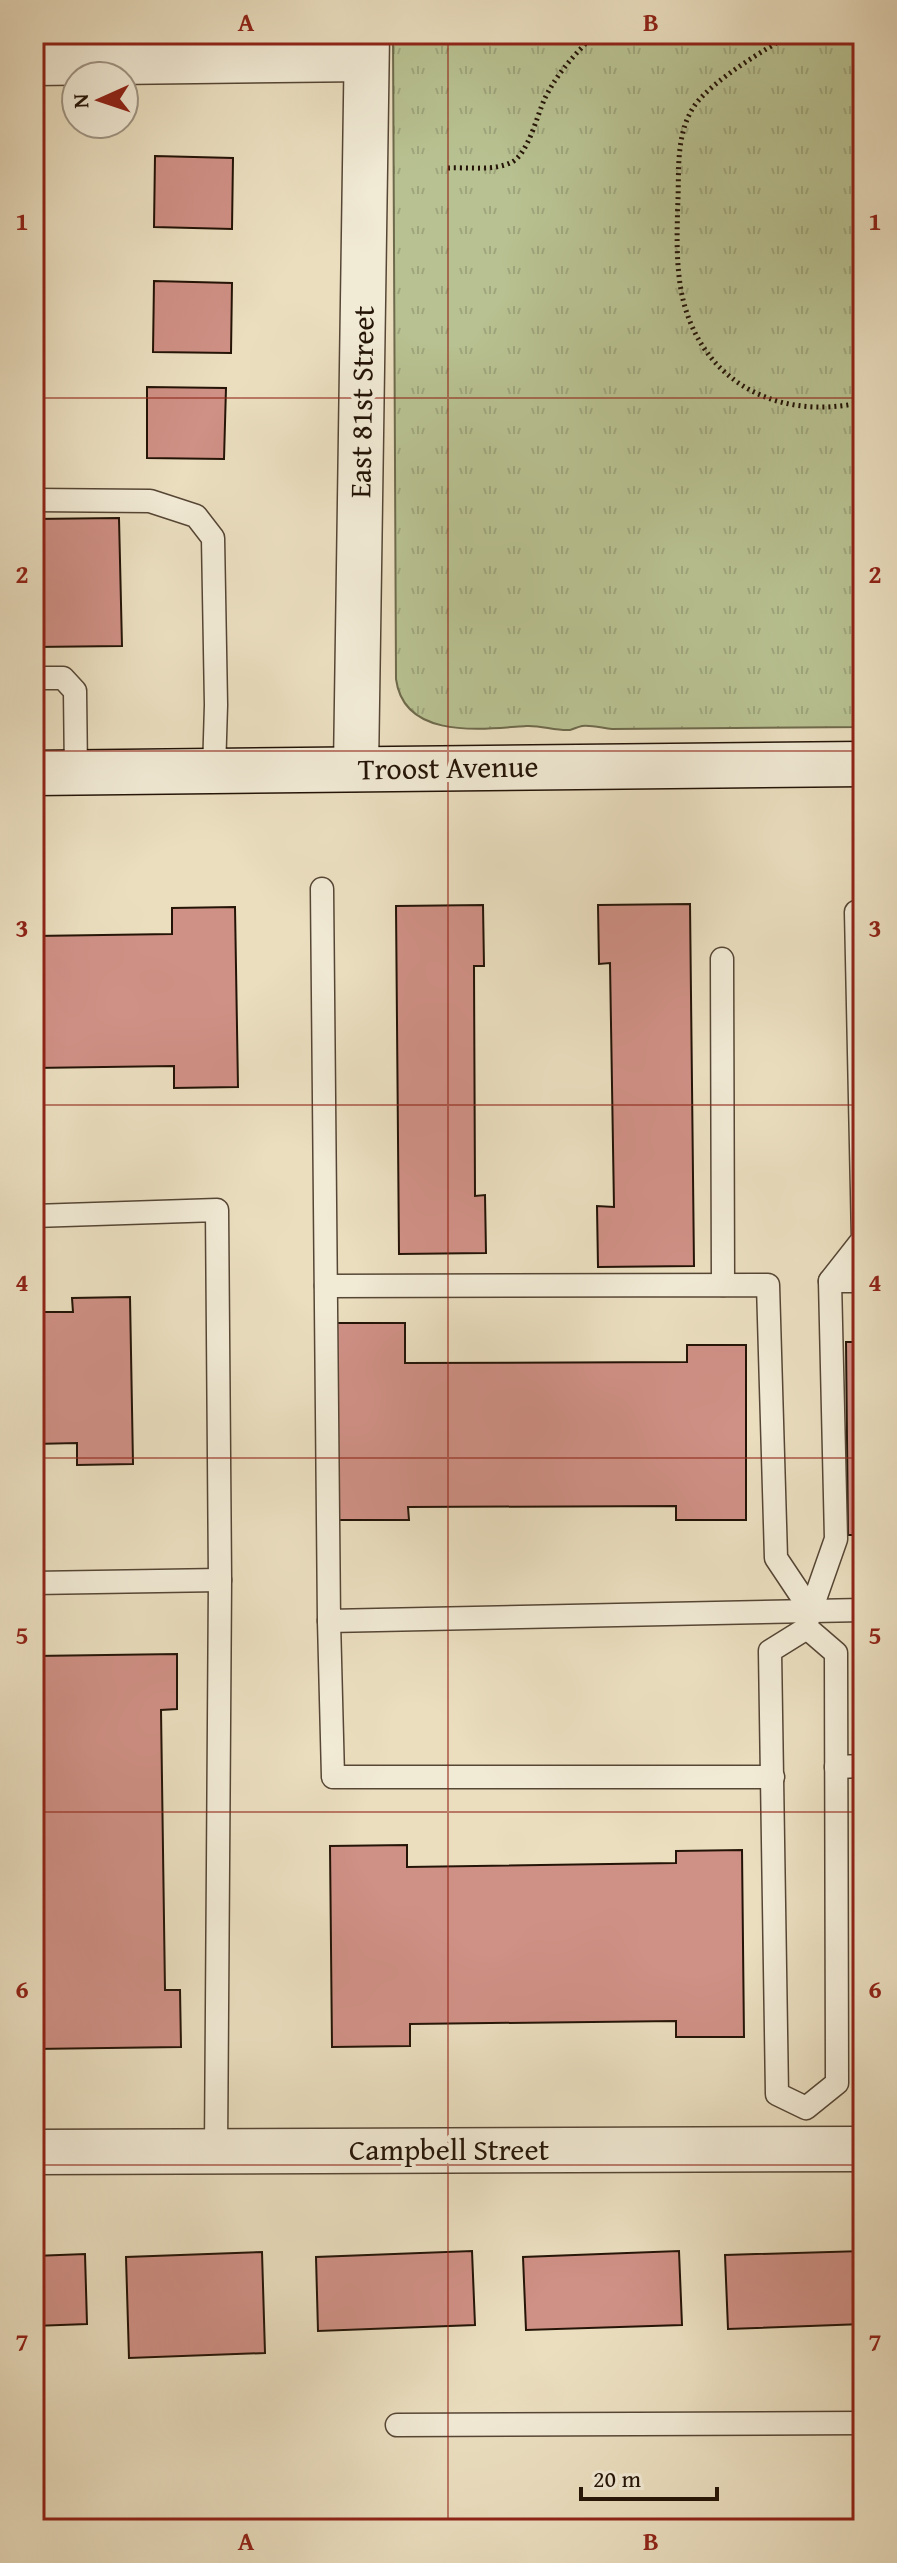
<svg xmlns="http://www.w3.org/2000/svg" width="897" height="2563" viewBox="0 0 897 2563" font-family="'Gentium Book Plus',serif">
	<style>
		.park { fill: url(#park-tufts); stroke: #6e6a4c; stroke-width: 2 }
		.building { fill: #cf9085; stroke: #241407; stroke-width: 2 }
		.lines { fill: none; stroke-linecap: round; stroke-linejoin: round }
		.service-casing { stroke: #564635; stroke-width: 25 }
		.minor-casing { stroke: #564635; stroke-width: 47 }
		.secondary-casing { stroke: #241407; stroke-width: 47 }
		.path { stroke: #241407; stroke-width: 5; stroke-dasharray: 2 4; stroke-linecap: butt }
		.service { stroke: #f1ead5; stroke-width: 22 }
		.minor { stroke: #f1ead5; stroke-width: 44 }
		.secondary { stroke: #f1ead5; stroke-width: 44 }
		.grid { fill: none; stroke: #8f2418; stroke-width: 2; stroke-opacity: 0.55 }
		.labels { text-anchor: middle; stroke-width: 8; stroke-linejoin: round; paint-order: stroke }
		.street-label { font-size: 30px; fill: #241407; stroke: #f1ead5 }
		.neatline { fill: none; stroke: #8f2418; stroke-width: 3 }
		.grid-label { font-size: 26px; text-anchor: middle; font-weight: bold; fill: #8f2418 }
	</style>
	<defs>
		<pattern id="park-tufts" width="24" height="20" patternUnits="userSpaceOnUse" patternTransform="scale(2)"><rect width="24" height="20" fill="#b8c191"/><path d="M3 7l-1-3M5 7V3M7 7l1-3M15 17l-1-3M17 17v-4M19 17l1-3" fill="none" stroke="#9ea57c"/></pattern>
	</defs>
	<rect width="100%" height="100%" fill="#eadebf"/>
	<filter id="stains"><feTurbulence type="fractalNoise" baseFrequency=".0025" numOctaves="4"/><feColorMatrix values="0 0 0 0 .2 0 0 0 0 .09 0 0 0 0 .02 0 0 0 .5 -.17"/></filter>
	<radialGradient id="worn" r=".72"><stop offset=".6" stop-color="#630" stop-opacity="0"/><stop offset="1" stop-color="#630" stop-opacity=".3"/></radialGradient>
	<path class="park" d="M 393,34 L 863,34 L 863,727 L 612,729 C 602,728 592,725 582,726 C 577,727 574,729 570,730 C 555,731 541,725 526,726 C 482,729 404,740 396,679 Z"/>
	<g class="building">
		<path d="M 155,156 L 233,158 L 232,229 L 154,227 Z"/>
		<path d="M 154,281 L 232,283 L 231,353 L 153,352 Z"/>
		<path d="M 147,387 L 226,388 L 224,459 L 147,458 Z"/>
		<path d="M 119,518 L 122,646 L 34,647 L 34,519 Z"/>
		<path d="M 690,904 L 694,1266 L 598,1267 L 597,1206 L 614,1207 L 610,963 L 599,964 L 598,905 Z"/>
		<path d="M 483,905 L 484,966 L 474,966 L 475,1196 L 485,1195 L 486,1253 L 399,1254 L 396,906 Z"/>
		<path d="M 235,907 L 238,1087 L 174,1088 L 174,1066 L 34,1068 L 34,936 L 172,934 L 172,908 Z"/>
		<path d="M 130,1297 L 133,1464 L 77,1465 L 77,1443 L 34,1444 L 34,1312 L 73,1312 L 72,1298 Z"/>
		<path d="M 335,1323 L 405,1323 L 405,1363 L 687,1362 L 687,1345 L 746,1345 L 746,1520 L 676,1520 L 676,1506 L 408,1507 L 409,1520 L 334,1520 Z"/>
		<path d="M 846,1342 L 863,1342 L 863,1535 L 848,1535 Z"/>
		<path d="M 177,1654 L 177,1709 L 161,1710 L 165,1990 L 180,1990 L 181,2047 L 34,2049 L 34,1656 Z"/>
		<path d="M 407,1845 L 407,1867 L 676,1863 L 676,1851 L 742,1850 L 744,2037 L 676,2037 L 676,2021 L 410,2024 L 410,2046 L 332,2047 L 330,1846 Z"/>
		<path d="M 472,2251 L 475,2325 L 318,2331 L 316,2257 Z"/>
		<path d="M 679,2251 L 682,2325 L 526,2330 L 523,2257 Z"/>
		<path d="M 863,2251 L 863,2324 L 728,2329 L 725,2255 Z"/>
		<path d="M 262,2252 L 265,2353 L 129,2358 L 126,2257 Z"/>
		<path d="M 85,2254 L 87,2324 L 34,2326 L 34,2256 Z"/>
	</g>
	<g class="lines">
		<defs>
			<g id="service">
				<path d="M 34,500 L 150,501 L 196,516 L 213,538 L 216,705 L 214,771"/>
				<path d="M 34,678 L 63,678 L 75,691 L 76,773"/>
				<path d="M 322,889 L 329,1621 L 863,1610"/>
				<path d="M 722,959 L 723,1285"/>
				<path d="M 34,1216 L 217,1210 L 220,1580 L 216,2151"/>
				<path d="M 830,1281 L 863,1239 L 856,912"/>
				<path d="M 326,1286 L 768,1285 L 776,1558 L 810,1609"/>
				<path d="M 34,1583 L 220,1580"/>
				<path d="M 808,1619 L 836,1539 L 830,1281 L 863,1281"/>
				<path d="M 329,1621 L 333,1777 L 773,1777"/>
				<path d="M 807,1628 L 836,1653 L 837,2083 L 806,2108 L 777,2094 L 770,1651 Z"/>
				<path d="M 836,1767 L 863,1766"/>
				<path d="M 397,2425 L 863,2423"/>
			</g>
			<g id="minor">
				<path d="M 34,63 L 366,59"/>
				<path d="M 356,769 L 367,34"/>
				<path d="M 34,2152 L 863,2149"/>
			</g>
			<path id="secondary" d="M 34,773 L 863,764"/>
		</defs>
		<use href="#service" class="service-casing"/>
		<use href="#minor" class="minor-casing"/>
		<use href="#secondary" class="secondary-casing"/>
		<g class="path">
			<path d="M 792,34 C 765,49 712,81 695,105 C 676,132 679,168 678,199 C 677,228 676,256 680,284 C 694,378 774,423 863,402"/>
			<path d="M 448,168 C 467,167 492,171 510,163 C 528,156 537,115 545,98 C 558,72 575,54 595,34"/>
		</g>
		<use href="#service" class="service"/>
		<use href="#minor" class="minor"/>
		<use href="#secondary" class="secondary"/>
	</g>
	<path class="grid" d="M 448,34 L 448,2529M 34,398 L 863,398M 34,751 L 863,751M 34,1105 L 863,1105M 34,1458 L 863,1458M 34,1812 L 863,1812M 34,2165 L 863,2165"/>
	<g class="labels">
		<g class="street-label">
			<text transform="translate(362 402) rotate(-89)" y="10">East 81st Street</text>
			<text transform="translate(448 768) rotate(-1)" y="10">Troost Avenue</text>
			<text x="449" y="2160">Campbell Street</text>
		</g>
	</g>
	<rect width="897" height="2563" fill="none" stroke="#eadebf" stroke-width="88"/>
	<g transform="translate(100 100) rotate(267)"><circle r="38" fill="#f1ead5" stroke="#9f9483" stroke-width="2"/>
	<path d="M0-6L14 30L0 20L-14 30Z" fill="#8f2418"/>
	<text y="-12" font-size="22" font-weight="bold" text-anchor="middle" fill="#241407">N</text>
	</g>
	<path d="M581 2487v12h136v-12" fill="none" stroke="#241407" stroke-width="4"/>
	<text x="593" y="2487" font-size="24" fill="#241407" stroke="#f1ead5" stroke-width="6" paint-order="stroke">20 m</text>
	<rect x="44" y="44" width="809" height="2475" class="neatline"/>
	<g class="grid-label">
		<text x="246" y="31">A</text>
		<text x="651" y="31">B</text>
		<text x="22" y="230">1</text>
		<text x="875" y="230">1</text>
		<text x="22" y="583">2</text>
		<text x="875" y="583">2</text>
		<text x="22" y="937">3</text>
		<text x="875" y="937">3</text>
		<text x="22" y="1291">4</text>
		<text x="875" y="1291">4</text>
		<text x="22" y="1644">5</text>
		<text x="875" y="1644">5</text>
		<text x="22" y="1998">6</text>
		<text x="875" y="1998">6</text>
		<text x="22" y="2351">7</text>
		<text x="875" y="2351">7</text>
		<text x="246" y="2550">A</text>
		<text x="651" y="2550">B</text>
	</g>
	<rect width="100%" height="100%" filter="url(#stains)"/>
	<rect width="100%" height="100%" fill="url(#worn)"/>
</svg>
